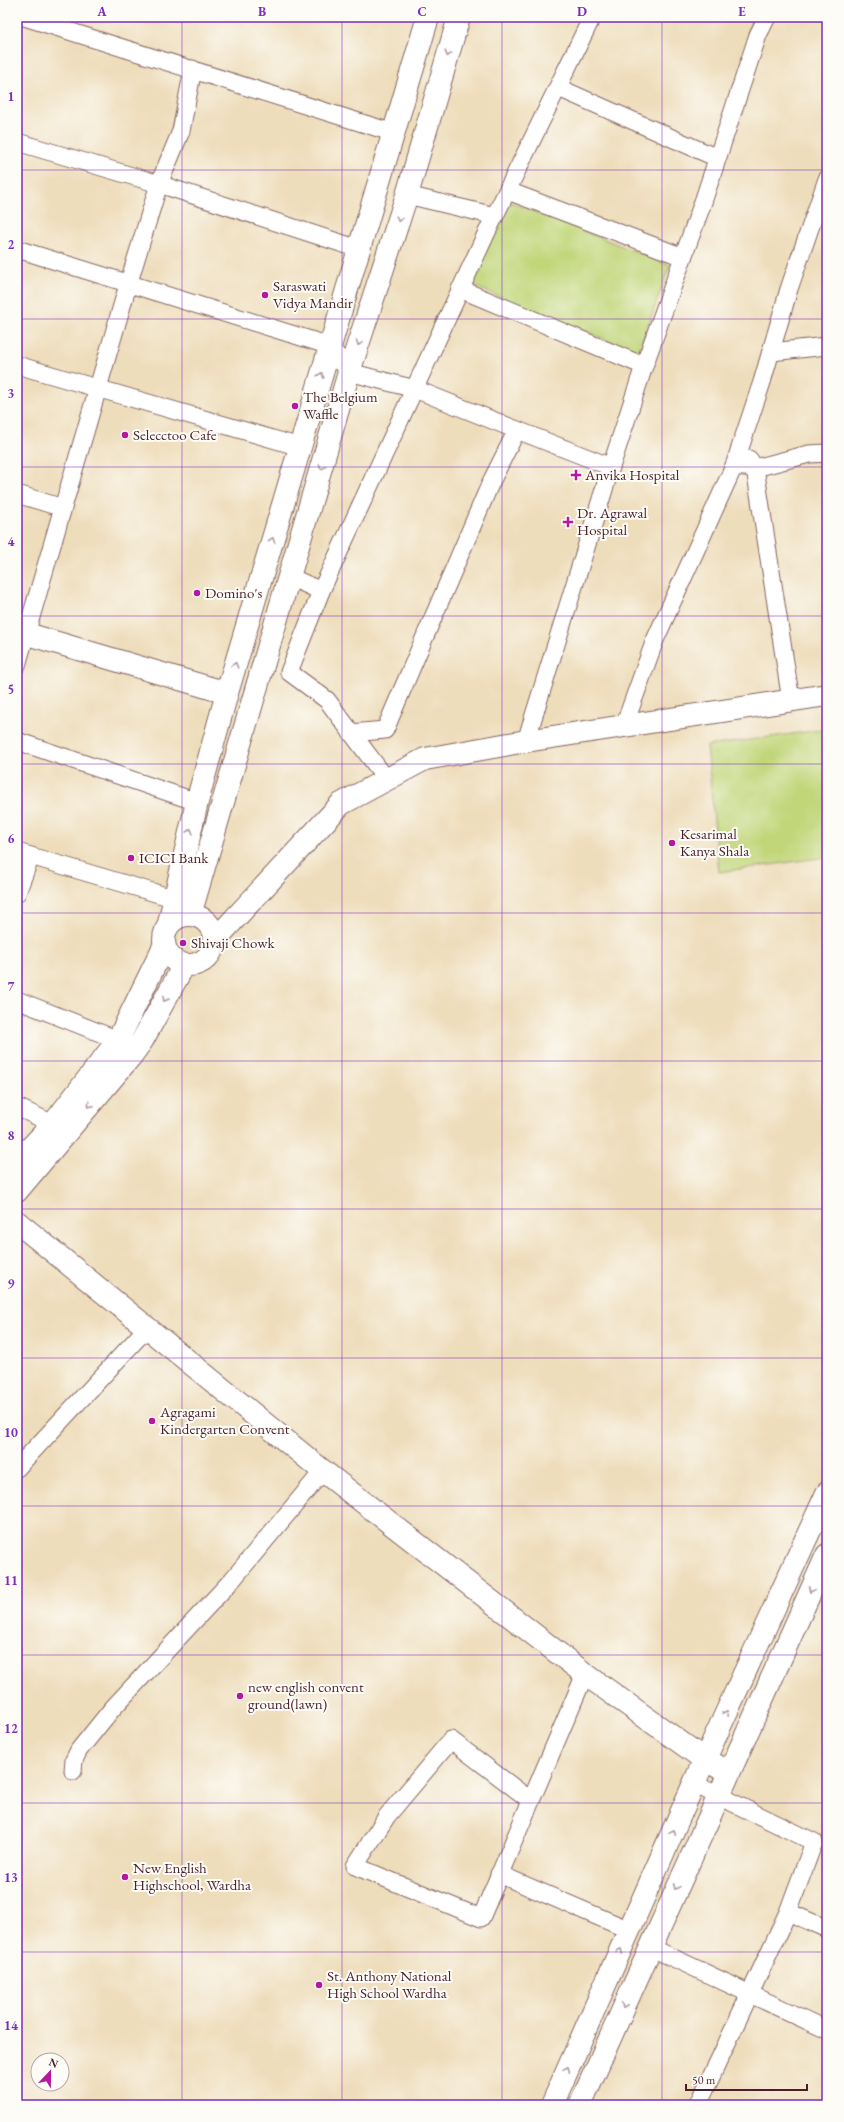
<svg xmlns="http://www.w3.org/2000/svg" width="844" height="2122" viewBox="0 0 844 2122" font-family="'EB Garamond',serif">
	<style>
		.green { fill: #c1d679; stroke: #867a52 }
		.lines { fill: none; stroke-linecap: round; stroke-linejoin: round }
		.street-casing { stroke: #83625d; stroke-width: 19 }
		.secondary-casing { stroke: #83625d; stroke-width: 24 }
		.primary-casing { stroke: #83625d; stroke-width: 24 }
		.street { stroke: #fff; stroke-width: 17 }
		.secondary { stroke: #fff; stroke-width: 22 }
		.primary { stroke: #fff; stroke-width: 22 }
		.oneway { stroke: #ae9aa0 }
		.grid { fill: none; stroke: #7b2cbf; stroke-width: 1; stroke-opacity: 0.55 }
		.poi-dot { fill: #b5179e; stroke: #fdfcf7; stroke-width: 1.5 }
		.labels { text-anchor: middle; stroke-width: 4; stroke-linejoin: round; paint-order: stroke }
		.poi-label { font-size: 15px; fill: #4a1f2b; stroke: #fdfcf7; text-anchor: start }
		.neatline { fill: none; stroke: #7b2cbf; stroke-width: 1.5 }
		.grid-label { font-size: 13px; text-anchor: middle; font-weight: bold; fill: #7b2cbf }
	</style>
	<rect width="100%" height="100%" fill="#fdfcf7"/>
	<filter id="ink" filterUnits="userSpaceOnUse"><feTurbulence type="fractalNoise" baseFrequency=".025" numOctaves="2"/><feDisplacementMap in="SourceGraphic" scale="8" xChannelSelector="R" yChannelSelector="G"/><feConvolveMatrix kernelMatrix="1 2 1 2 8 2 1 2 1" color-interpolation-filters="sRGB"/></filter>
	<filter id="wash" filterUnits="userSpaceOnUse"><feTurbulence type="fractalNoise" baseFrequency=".012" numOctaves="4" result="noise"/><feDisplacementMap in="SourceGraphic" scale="16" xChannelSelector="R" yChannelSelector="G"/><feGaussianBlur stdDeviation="0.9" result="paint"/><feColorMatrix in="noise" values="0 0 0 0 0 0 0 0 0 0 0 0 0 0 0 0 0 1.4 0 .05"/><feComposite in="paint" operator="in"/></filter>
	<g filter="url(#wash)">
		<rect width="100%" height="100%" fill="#edb"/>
		<g class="green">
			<path d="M 510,202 L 670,265 L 638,353 L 464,282 Z"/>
			<path d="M 827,729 L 827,857 L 719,872 L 707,746 Z"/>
		</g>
	</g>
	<g filter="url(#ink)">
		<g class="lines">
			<defs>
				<g id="street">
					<path d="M 24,17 L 394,133"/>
					<path d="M 559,88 L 717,158"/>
					<path d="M 17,142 L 159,184 L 359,249"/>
					<path d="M 508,191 L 683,257"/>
					<path d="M 407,195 L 495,216"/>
					<path d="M 17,249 L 330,346 L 349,372 L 415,389 L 517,430 L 491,482 L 385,730 L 351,733"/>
					<path d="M 460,289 L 644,366 L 611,467 L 517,430"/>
					<path d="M 771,352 L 827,346"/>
					<path d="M 17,365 L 300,447"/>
					<path d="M 644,366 L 703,202 L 758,35 L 767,17"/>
					<path d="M 749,459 L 755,468 L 809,454 L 827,453"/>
					<path d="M 734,466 L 762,382 L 789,289 L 827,179"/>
					<path d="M 17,494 L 63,508"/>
					<path d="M 290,577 L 321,591"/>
					<path d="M 17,665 L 128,285 L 159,184 L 181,131 L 193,69"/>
					<path d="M 624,726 L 655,640 L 734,466 L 755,468 L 791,701"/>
					<path d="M 17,741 L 197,802"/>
					<path d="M 526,741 L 611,467"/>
					<path d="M 387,780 L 327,700 L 289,672 L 321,591 L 486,234 L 592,17"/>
					<path d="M 17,852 L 186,902"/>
					<path d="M 17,893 L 31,856"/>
					<path d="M 17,1000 L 118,1040"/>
					<path d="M 17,1107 L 53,1124"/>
					<path d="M 17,1468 L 147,1328"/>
					<path d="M 73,1771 L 74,1760 L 79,1750 L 112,1709 L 232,1580 L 323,1471"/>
					<path d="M 694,1784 L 814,1842 L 788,1912 L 698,2105"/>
					<path d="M 530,1800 L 451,1740 L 387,1816 L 355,1866 L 481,1918 L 585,1674"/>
					<path d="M 499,1874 L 629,1930"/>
					<path d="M 788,1912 L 827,1929"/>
					<path d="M 650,1947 L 827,2030"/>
				</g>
				<g id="secondary">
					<path d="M 17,631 L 227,693"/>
					<path d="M 214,941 L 341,804 L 425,759 L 526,741 L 827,695"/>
					<path d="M 17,1222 L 323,1471 L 585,1674 L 705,1760 L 728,1772"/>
					<path d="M 552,2105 L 699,1772 L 827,1493"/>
					<path d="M 580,2105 L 827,1555"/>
				</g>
				<g id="primary">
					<circle cx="189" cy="940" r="25"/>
					<path d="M 190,915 L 349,372 L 407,195 L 459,17"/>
					<path d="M 169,923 L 197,802 L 227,693 L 428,17"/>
					<path d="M 17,1162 L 53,1124 L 118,1040 L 164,946"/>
					<path d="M 17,1191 L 131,1056 L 142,1041 L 184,965"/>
				</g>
			</defs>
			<use href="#street" class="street-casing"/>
			<use href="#secondary" class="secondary-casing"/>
			<use href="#primary" class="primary-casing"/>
			<use href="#street" class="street"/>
			<use href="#secondary" class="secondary"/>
			<use href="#primary" class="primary"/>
		</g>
		<defs><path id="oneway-chevron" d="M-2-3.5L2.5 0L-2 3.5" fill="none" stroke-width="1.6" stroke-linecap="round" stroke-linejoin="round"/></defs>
		<g class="oneway">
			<use href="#oneway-chevron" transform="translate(448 54) rotate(106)"/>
			<use href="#oneway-chevron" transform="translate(399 219) rotate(108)"/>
			<use href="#oneway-chevron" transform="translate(359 343) rotate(108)"/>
			<use href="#oneway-chevron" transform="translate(321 375) rotate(-73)"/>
			<use href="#oneway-chevron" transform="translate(322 467) rotate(106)"/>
			<use href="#oneway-chevron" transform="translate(272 540) rotate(-73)"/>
			<use href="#oneway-chevron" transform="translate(235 665) rotate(-73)"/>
			<use href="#oneway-chevron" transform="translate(190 831) rotate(-76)"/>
			<use href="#oneway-chevron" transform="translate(165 999) rotate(119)"/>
			<use href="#oneway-chevron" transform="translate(90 1105) rotate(131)"/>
			<use href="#oneway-chevron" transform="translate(811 1590) rotate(114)"/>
			<use href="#oneway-chevron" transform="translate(726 1713) rotate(-65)"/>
			<use href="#oneway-chevron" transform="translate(673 1832) rotate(-66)"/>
			<use href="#oneway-chevron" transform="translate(676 1887) rotate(114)"/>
			<use href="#oneway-chevron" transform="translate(620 1951) rotate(-66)"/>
			<use href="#oneway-chevron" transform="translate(624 2006) rotate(114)"/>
			<use href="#oneway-chevron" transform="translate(567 2069) rotate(-66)"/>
		</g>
	</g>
	<path class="grid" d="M 182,17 L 182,2105M 342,17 L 342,2105M 502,17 L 502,2105M 662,17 L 662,2105M 17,170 L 827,170M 17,319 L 827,319M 17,467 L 827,467M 17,616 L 827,616M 17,764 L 827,764M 17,913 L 827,913M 17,1061 L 827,1061M 17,1209 L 827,1209M 17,1358 L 827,1358M 17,1506 L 827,1506M 17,1655 L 827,1655M 17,1803 L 827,1803M 17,1952 L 827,1952"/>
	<g class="poi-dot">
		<circle cx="265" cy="295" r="4"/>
		<circle cx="295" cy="406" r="4"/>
		<circle cx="125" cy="435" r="4"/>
		<path d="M574 469h4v4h4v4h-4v4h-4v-4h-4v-4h4z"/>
		<path d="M566 516h4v4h4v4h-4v4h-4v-4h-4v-4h4z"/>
		<circle cx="197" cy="593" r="4"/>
		<circle cx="672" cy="843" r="4"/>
		<circle cx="131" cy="858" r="4"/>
		<circle cx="183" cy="943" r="4"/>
		<circle cx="152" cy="1421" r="4"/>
		<circle cx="240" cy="1696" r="4"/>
		<circle cx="125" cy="1877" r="4"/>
		<circle cx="319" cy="1985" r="4"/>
	</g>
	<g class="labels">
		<g class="poi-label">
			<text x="273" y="291">Saraswati<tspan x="273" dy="17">Vidya Mandir</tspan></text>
			<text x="303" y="402">The Belgium<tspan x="303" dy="17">Waffle</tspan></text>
			<text x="133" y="440">Selecctoo Cafe</text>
			<text x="585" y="480">Anvika Hospital</text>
			<text x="577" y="518">Dr. Agrawal<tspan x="577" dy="17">Hospital</tspan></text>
			<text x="205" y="598">Domino's</text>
			<text x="680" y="839">Kesarimal<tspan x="680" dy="17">Kanya Shala</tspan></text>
			<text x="139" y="863">ICICI Bank</text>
			<text x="191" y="948">Shivaji Chowk</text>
			<text x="160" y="1417">Agragami<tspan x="160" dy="17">Kindergarten Convent</tspan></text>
			<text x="248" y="1692">new english convent<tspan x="248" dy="17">ground(lawn)</tspan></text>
			<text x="133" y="1873">New English<tspan x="133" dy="17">Highschool, Wardha</tspan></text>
			<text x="327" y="1981">St. Anthony National<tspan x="327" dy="17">High School Wardha</tspan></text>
		</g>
	</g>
	<rect width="844" height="2122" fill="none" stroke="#fdfcf7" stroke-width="44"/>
	<g transform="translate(50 2072) rotate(22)"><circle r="19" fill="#fdfcf7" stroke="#b5a4a5"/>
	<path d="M0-3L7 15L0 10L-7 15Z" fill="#b5179e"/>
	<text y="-6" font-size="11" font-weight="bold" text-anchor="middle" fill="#4a1f2b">N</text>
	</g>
	<path d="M686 2084v6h121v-6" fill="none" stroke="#4a1f2b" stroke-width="2"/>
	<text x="692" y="2084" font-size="12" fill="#4a1f2b" stroke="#fdfcf7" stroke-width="3" paint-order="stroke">50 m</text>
	<rect x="22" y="22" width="800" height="2078" class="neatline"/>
	<g class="grid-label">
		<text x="102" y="16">A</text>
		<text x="262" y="16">B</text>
		<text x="422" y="16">C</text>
		<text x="582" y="16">D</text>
		<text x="742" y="16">E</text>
		<text x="11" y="101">1</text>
		<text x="11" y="249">2</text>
		<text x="11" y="398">3</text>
		<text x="11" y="546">4</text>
		<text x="11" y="694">5</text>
		<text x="11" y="843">6</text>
		<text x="11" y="991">7</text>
		<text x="11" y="1140">8</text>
		<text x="11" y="1288">9</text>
		<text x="11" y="1437">10</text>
		<text x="11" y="1585">11</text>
		<text x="11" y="1733">12</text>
		<text x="11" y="1882">13</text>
		<text x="11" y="2030">14</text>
	</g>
</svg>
